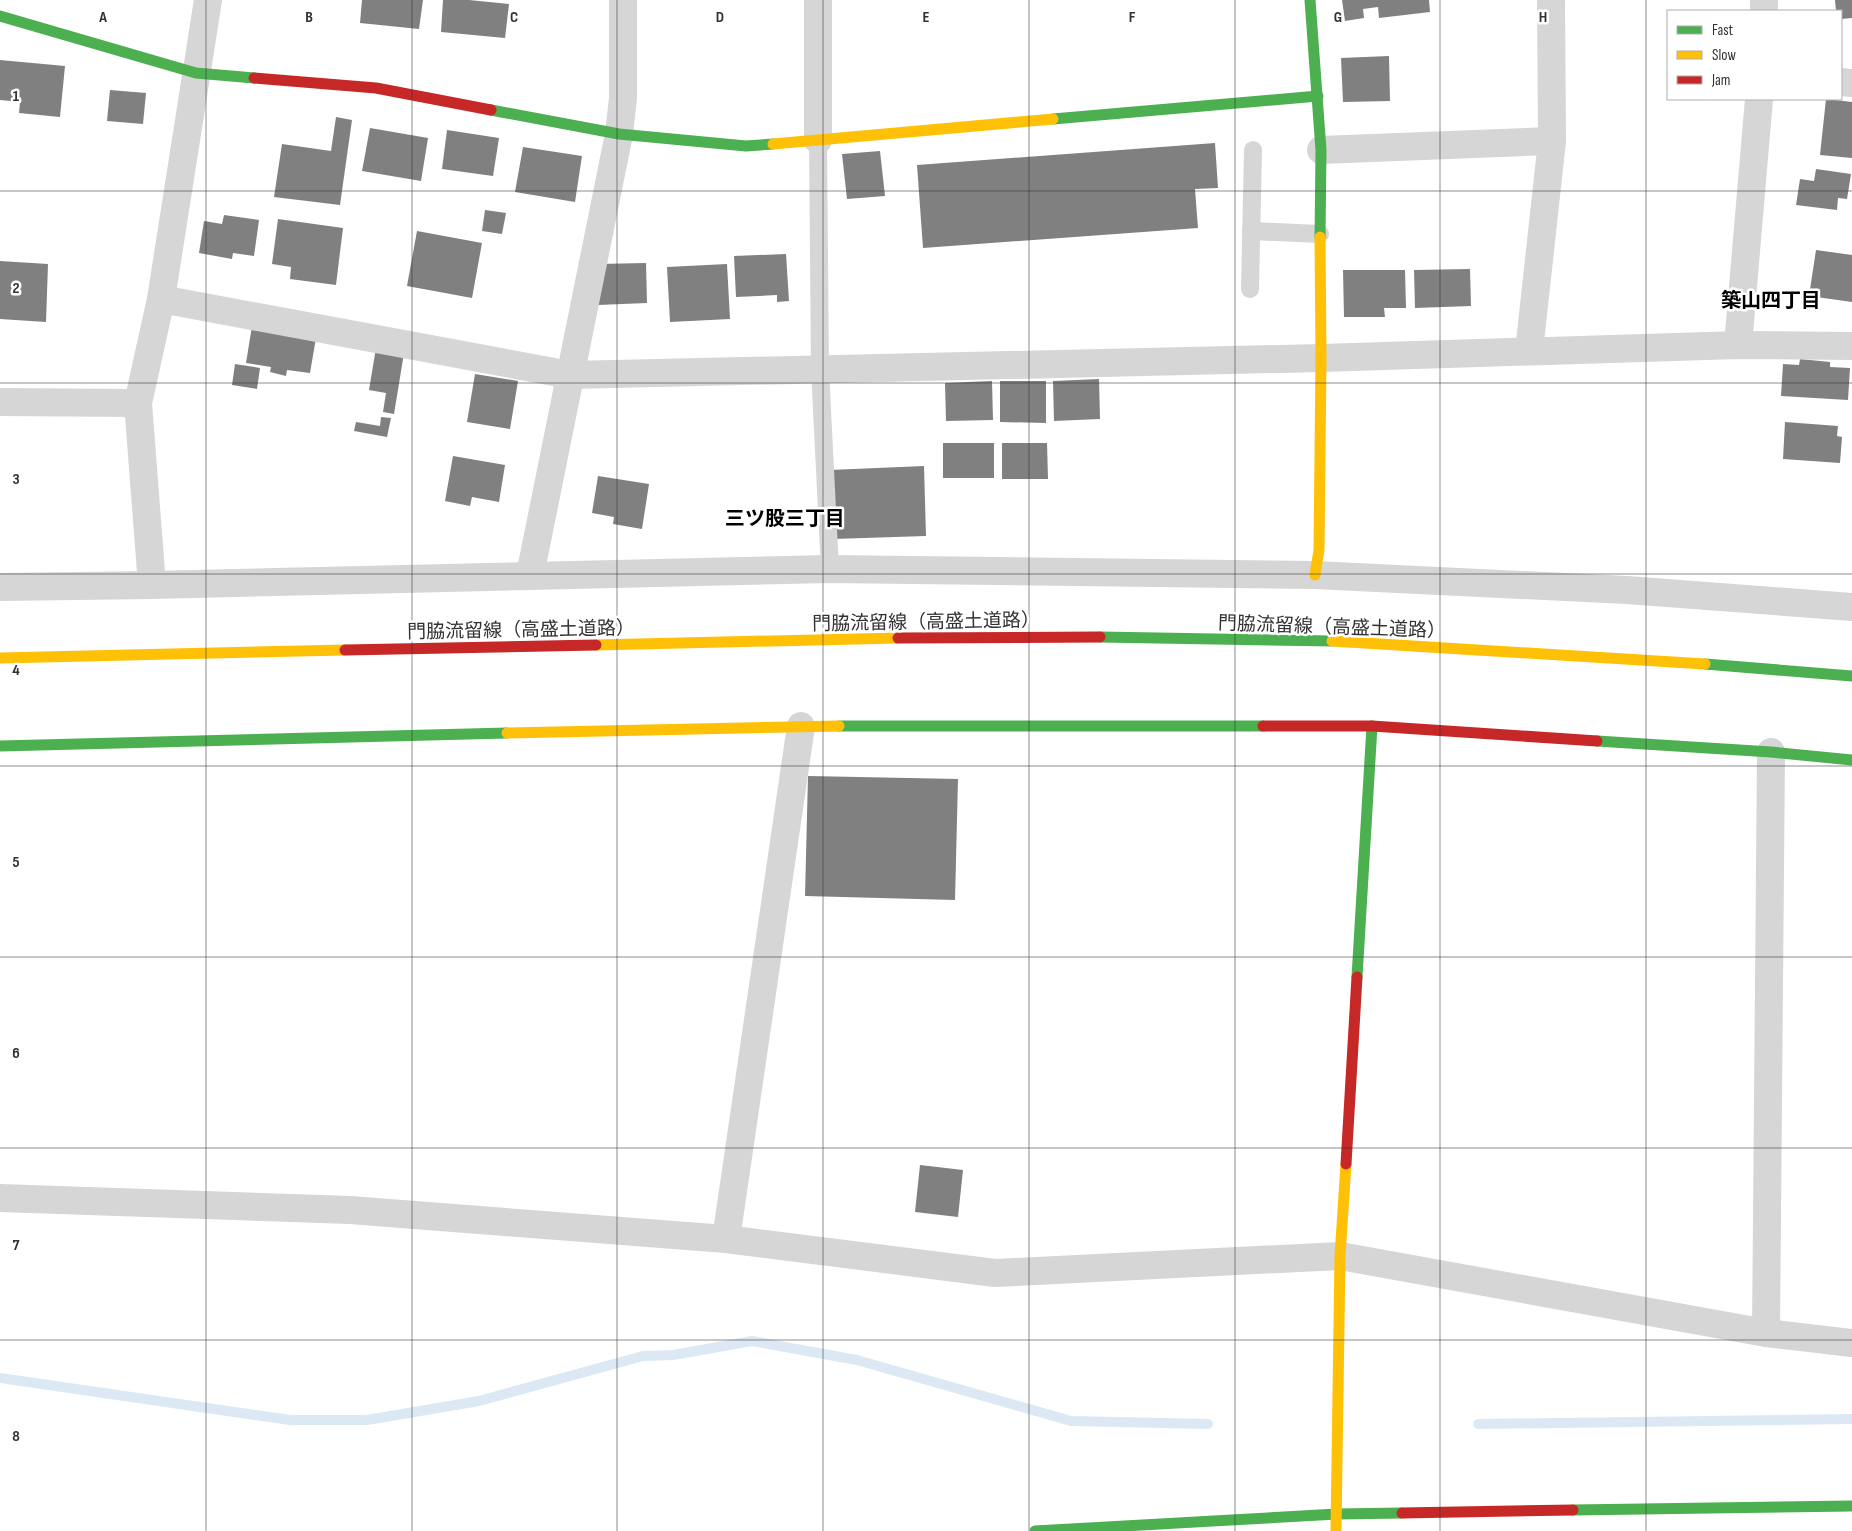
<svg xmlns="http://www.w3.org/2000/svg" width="1852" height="1531" viewBox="0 0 1852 1531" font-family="'Sofia Sans Condensed','Noto Sans JP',sans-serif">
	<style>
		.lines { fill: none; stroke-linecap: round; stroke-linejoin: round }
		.stream { stroke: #dce9f4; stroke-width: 10 }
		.building { fill: #808080 }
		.lane { stroke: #d6d6d6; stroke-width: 18 }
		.street { stroke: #d6d6d6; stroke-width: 28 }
		.fast { stroke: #4caf50; stroke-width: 11 }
		.slow { stroke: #ffc107; stroke-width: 11 }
		.jam { stroke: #c62828; stroke-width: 11 }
		.grid { fill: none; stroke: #323232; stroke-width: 1; stroke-opacity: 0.55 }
		.labels { text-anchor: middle; stroke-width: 5; stroke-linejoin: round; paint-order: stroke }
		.street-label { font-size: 19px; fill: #323232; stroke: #fff }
		.neighbourhood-label { font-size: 20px; font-weight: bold; fill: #000; stroke: #fff }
		.grid-label { font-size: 16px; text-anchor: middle; font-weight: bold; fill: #323232; stroke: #fff; stroke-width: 5; stroke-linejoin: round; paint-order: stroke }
	</style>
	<rect width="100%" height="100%" fill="#fff"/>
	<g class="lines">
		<g class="stream">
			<path d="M 0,1378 L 290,1420 L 367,1420 L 479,1401 L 643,1356 L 673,1355 L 752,1341 L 857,1360 L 1071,1421 L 1208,1424"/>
			<path d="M 1478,1424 L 1852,1419"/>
		</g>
	</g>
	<g class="building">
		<path d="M 362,0 L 423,0 L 419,29 L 360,23 Z"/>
		<path d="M 443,0 L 469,0 L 509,4 L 505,38 L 441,32 Z"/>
		<path d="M 1342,0 L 1429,0 L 1430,12 L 1379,18 L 1378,7 L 1363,9 L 1364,18 L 1345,21 Z"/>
		<path d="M 1835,0 L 1852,0 L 1852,18 L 1841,19 L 1841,11 L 1836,11 Z"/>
		<path d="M 1389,56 L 1390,101 L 1343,102 L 1341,58 Z"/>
		<path d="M 0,60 L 65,66 L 60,117 L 19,113 L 20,102 L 0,100 Z"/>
		<path d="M 110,90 L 146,93 L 143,124 L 107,121 Z"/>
		<path d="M 1826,99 L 1852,102 L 1852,158 L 1820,155 Z"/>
		<path d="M 336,117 L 352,120 L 340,205 L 274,197 L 282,144 L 331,151 Z"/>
		<path d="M 370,128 L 428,138 L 421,181 L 362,171 Z"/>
		<path d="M 447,130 L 499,138 L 493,176 L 442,169 Z"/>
		<path d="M 1215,143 L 1218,188 L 1195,189 L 1198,228 L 923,248 L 917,165 Z"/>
		<path d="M 523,147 L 582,156 L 575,202 L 515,192 Z"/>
		<path d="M 880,151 L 885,196 L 847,199 L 842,154 Z"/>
		<path d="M 1816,169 L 1851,174 L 1847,199 L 1838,198 L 1837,210 L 1796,205 L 1800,179 L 1814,181 Z"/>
		<path d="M 485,210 L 506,213 L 502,234 L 482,231 Z"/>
		<path d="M 224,215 L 259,220 L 254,256 L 233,253 L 232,259 L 199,253 L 204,221 L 222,224 Z"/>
		<path d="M 278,219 L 343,228 L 336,285 L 290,279 L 291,267 L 272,264 Z"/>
		<path d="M 417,231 L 482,243 L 472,298 L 407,286 Z"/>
		<path d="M 1816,250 L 1852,255 L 1852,302 L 1809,296 Z"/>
		<path d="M 786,254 L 789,301 L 777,302 L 777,295 L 736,297 L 734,256 Z"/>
		<path d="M 0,261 L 48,264 L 46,322 L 0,319 Z"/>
		<path d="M 646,263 L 647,303 L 598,305 L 597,264 Z"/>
		<path d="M 727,264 L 730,319 L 670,322 L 667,267 Z"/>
		<path d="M 1470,269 L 1471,306 L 1415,308 L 1414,270 Z"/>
		<path d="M 1343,270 L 1405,270 L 1406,308 L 1384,308 L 1385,317 L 1344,317 Z"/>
		<path d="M 252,326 L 316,338 L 310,373 L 287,370 L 286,376 L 270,372 L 271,367 L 246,363 Z"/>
		<path d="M 376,348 L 404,353 L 394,414 L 383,412 L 386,393 L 369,390 Z"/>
		<path d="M 1800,359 L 1830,362 L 1830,367 L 1850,368 L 1848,400 L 1781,396 L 1783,364 L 1799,365 Z"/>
		<path d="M 235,364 L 260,368 L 257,389 L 232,385 Z"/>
		<path d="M 475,374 L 518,381 L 510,429 L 467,422 Z"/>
		<path d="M 1099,379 L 1100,419 L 1054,421 L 1053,381 Z"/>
		<path d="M 992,381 L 993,420 L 946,421 L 945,383 Z"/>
		<path d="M 1000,381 L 1046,381 L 1046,423 L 1000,422 Z"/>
		<path d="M 381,417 L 391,418 L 387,437 L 354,431 L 356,422 L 380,426 Z"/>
		<path d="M 1785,422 L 1838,426 L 1837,436 L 1842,437 L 1840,463 L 1783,459 Z"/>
		<rect x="943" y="443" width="51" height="35"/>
		<path d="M 1002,443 L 1047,443 L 1048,479 L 1002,479 Z"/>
		<path d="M 453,456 L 505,465 L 499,502 L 472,497 L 470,506 L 445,501 Z"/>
		<path d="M 924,466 L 926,536 L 833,539 L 830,470 Z"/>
		<path d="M 598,476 L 649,484 L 642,529 L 613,524 L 614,517 L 592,513 Z"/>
		<path d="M 808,776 L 958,779 L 955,900 L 805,896 Z"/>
		<path d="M 920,1165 L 963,1170 L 958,1217 L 915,1212 Z"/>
	</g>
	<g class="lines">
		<g class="lane">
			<path d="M 818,140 L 820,370 L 830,569"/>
			<path d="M 1251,231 L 1320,234"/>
			<path d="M 1250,289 L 1253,150"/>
		</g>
		<g class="street">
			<path d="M 818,0 L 818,140"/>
			<path d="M 1764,11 L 1764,0"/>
			<path d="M 1841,82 L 1852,83"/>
			<path d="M 1321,150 L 1552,141"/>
			<path d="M 161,299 L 570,375 L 1321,358 L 1738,345 L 1852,346"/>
			<path d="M 1738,345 L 1759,99"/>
			<path d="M 1529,351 L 1552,141 L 1551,0"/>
			<path d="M 0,402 L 138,403"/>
			<path d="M 530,575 L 619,134 L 623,98 L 623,0"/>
			<path d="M 152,585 L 138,403 L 161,299 L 208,0"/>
			<path d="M 0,587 L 152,585 L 830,569 L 1315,575 L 1627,590 L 1852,607"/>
			<path d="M 0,1198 L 350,1210 L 726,1239 L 995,1273 L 1340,1256 L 1766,1333 L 1852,1343"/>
			<path d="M 726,1239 L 801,726"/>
			<path d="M 1766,1333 L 1771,752"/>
		</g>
		<g class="fast">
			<path d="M 1310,0 L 1321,150 L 1320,237"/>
			<path d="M 0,16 L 196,73 L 254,78"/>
			<path d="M 491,110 L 619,134 L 746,146 L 773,144"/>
			<path d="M 1053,119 L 1318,96"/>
			<path d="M 1100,637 L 1332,641"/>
			<path d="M 1705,664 L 1852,676"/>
			<path d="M 839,726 L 1263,726"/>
			<path d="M 1597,741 L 1771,752 L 1852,760"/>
			<path d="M 0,746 L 507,733"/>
			<path d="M 1357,977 L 1372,726"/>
			<path d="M 1573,1510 L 1852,1506"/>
			<path d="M 1035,1531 L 1337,1514 L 1402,1513"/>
		</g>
		<g class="slow">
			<path d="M 773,144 L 1053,119"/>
			<path d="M 1315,575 L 1319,550 L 1321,358 L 1320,237"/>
			<path d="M 1332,641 L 1705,664"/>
			<path d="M 596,645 L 898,638"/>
			<path d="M 0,658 L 345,650"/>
			<path d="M 507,733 L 839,726"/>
			<path d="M 1336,1531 L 1340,1256 L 1346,1164"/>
		</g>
		<g class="jam">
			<path d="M 254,78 L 376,88 L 491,110"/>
			<path d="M 898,638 L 1100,637"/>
			<path d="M 345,650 L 596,645"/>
			<path d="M 1263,726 L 1372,726 L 1597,741"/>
			<path d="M 1346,1164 L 1357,977"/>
			<path d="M 1402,1513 L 1573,1510"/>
		</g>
	</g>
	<path class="grid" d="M 206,0 L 206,1531M 412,0 L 412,1531M 617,0 L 617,1531M 823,0 L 823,1531M 1029,0 L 1029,1531M 1235,0 L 1235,1531M 1440,0 L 1440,1531M 1646,0 L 1646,1531M 0,191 L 1852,191M 0,383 L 1852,383M 0,574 L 1852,574M 0,766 L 1852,766M 0,957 L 1852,957M 0,1148 L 1852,1148M 0,1340 L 1852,1340"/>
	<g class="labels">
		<g class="street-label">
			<text transform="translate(926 621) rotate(-1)" y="7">門脇流留線（高盛土道路）</text>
			<text transform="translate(1332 626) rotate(2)" y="7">門脇流留線（高盛土道路）</text>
			<text transform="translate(521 629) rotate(-1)" y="7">門脇流留線（高盛土道路）</text>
		</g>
		<g class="neighbourhood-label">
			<text x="1771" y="307">築山四丁目</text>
			<text x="785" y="525">三ツ股三丁目</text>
		</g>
	</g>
	<g class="grid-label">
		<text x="103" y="22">A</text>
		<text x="309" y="22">B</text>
		<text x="514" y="22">C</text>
		<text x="720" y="22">D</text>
		<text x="926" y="22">E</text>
		<text x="1132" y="22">F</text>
		<text x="1338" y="22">G</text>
		<text x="1543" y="22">H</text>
		<text x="16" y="101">1</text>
		<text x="16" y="293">2</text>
		<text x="16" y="484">3</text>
		<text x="16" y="675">4</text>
		<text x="16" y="867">5</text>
		<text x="16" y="1058">6</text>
		<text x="16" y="1250">7</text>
		<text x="16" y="1441">8</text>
	</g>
	<rect x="1667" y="10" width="175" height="90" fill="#ffffff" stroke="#adadad"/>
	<rect x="1677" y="26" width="25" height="8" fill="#4caf50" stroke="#adadad"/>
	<text x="1712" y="35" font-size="15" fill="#323232">Fast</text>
	<rect x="1677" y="51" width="25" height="8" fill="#ffc107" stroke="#adadad"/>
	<text x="1712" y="60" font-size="15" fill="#323232">Slow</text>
	<rect x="1677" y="76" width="25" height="8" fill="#c62828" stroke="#adadad"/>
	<text x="1712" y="85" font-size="15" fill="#323232">Jam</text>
</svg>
